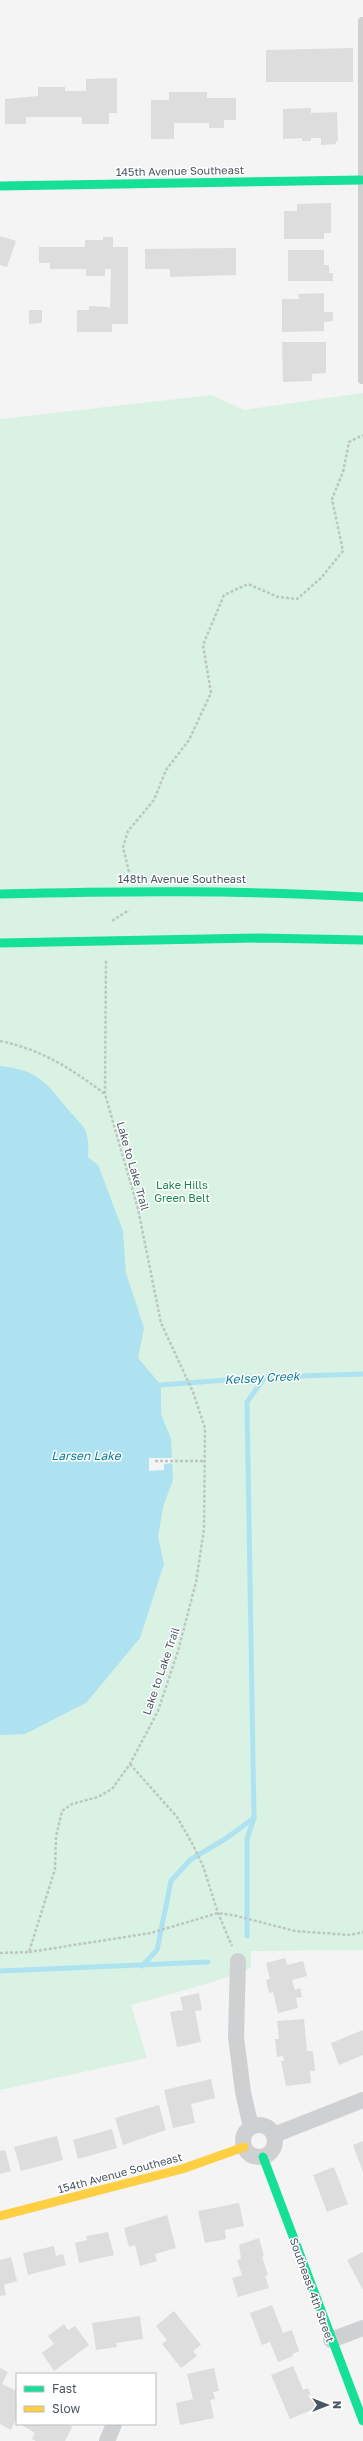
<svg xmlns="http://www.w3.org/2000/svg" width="363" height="2441" viewBox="0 0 363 2441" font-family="'Golos Text',sans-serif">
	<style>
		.green { fill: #d9f2e3 }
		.water { fill: #aee2f0 }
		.pier { fill: #f4f4f4 }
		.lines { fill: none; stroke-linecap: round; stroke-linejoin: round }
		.stream { stroke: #aee2f0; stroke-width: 5 }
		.building { fill: #ddddde }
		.path { stroke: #bcc7c4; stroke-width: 2.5; stroke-dasharray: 3 2; stroke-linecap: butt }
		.lane { stroke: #ced0d2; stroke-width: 8 }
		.street { stroke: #ced0d2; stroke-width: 16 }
		.fast { stroke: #16e098; stroke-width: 9 }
		.slow { stroke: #ffcf43; stroke-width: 9 }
		.labels { text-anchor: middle; stroke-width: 3; stroke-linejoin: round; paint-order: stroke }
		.street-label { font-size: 11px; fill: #4a5661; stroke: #fff }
		.park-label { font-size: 11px; fill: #17864f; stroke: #fff }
		.water-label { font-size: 12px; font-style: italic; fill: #0c7c9b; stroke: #fff }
	</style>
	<rect width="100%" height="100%" fill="#f4f4f4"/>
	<path class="green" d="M 363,393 L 363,1950 L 251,1951 L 251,1968 L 213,1982 L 131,2005 L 147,2058 L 0,2090 L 0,419 L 212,395 L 244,410 Z"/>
	<path class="water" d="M 0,1066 C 36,1070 44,1080 66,1107 C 83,1128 90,1126 88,1157 L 98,1165 L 123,1231 L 126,1273 L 144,1328 L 138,1358 L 161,1385 L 161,1414 L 171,1439 L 173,1480 L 163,1507 L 158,1537 L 164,1564 L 140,1638 L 86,1703 L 25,1734 L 0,1735 Z"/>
	<path class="pier" d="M 149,1458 L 173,1458 L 173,1463 L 164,1464 L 164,1470 L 149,1471 Z"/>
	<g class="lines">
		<g class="stream">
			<path d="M 161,1385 L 265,1377 L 363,1374"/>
			<path d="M 247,1936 L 247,1839 L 254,1818 L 247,1402 L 265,1377"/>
			<path d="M 142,1966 L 157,1950 L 171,1881 L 190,1860 L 225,1839 L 254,1818"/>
			<path d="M 0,1971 L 208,1962"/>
		</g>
	</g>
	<g class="building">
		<path d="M 353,48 L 353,82 L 266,82 L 266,50 Z"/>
		<path d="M 117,78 L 117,113 L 109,113 L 109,124 L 82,124 L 82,117 L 26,117 L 26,124 L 5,124 L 5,99 L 38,96 L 38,87 L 65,87 L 65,91 L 86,91 L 86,79 Z"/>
		<path d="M 169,92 L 207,92 L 207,98 L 236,98 L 236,120 L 224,120 L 224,128 L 209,128 L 209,123 L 174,123 L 174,139 L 151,139 L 151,100 L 169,100 Z"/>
		<path d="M 311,108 L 311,113 L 337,112 L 338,141 L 336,141 L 336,144 L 321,145 L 321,138 L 311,138 L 311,141 L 302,141 L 302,138 L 283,139 L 283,109 Z"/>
		<path d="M 331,203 L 331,233 L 324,233 L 324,239 L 284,239 L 284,211 L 297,211 L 297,204 Z"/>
		<path d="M 0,236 L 16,241 L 7,267 L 0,265 Z"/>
		<path d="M 103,237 L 113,237 L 113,247 L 128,247 L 128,324 L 112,324 L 112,332 L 77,332 L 77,310 L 89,310 L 89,306 L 109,307 L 110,310 L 111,269 L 105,269 L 105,276 L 86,276 L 86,269 L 50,269 L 50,263 L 39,263 L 39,247 L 85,247 L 85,240 L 103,240 Z"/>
		<path d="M 236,248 L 236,275 L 170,277 L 170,269 L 145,269 L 145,249 Z"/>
		<path d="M 288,250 L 324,250 L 324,265 L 329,265 L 329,273 L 333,273 L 333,281 L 288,281 Z"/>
		<path d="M 324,293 L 324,312 L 333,312 L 333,321 L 324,322 L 324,331 L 282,332 L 282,299 L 299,299 L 298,294 Z"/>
		<path d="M 29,310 L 42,310 L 42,323 L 29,324 Z"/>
		<path d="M 282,342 L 326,342 L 326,373 L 312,374 L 312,381 L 283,382 Z"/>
		<path d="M 285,1958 L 287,1965 L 303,1961 L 307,1976 L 292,1980 L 295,1990 L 300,1988 L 302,1997 L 296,1998 L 298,2008 L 278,2013 L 273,1992 L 269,1993 L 266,1980 L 270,1979 L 266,1963 Z"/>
		<path d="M 199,1993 L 202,2010 L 195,2011 L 201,2042 L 177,2047 L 170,2012 L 183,2010 L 180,1997 Z"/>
		<path d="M 304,2019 L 307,2051 L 313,2051 L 315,2071 L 310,2071 L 311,2083 L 286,2086 L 281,2061 L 284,2061 L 283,2056 L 277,2057 L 275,2039 L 279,2039 L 277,2021 Z"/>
		<path d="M 363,2030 L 363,2055 L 339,2065 L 331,2043 Z"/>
		<path d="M 211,2079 L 215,2098 L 191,2104 L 195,2123 L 173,2128 L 164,2090 Z"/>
		<path d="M 159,2105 L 166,2130 L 123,2145 L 115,2118 Z"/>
		<path d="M 112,2129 L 117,2148 L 78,2159 L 73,2140 Z"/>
		<path d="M 57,2136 L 63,2160 L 21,2171 L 14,2147 Z"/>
		<path d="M 363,2141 L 363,2172 L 353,2145 Z"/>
		<path d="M 5,2150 L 11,2171 L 0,2174 L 0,2151 Z"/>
		<path d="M 334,2167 L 348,2204 L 327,2212 L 313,2175 Z"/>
		<path d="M 239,2203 L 244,2226 L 225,2230 L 226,2239 L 205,2243 L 198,2211 Z"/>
		<path d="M 167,2215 L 176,2248 L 155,2254 L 157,2261 L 140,2266 L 135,2245 L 129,2247 L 124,2228 Z"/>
		<path d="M 108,2232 L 114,2255 L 79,2263 L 75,2243 L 87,2240 L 86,2236 Z"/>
		<path d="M 259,2238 L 264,2256 L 262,2257 L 268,2275 L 265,2276 L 269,2288 L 238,2297 L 232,2278 L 242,2275 L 237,2260 L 241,2259 L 239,2245 Z"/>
		<path d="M 54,2246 L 56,2256 L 63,2254 L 66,2265 L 28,2275 L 23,2253 Z"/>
		<path d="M 363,2252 L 363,2290 L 347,2260 Z"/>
		<path d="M 11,2257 L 17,2281 L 4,2285 L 6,2295 L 0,2296 L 0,2260 Z"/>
		<path d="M 272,2305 L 283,2333 L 292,2330 L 299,2351 L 292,2354 L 293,2356 L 278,2362 L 270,2342 L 262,2345 L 250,2313 Z"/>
		<path d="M 174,2311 L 201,2345 L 193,2351 L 197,2356 L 181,2368 L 162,2344 L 167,2340 L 156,2326 Z"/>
		<path d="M 140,2316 L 143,2339 L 116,2343 L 117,2347 L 96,2350 L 92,2323 Z"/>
		<path d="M 64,2324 L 68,2330 L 75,2326 L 89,2345 L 54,2371 L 42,2353 L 54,2344 L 48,2336 Z"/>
		<path d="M 293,2366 L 303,2390 L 308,2388 L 316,2408 L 290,2419 L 271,2375 Z"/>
		<path d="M 0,2368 L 8,2372 L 2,2384 L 17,2391 L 17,2417 L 11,2430 L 0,2424 Z"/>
		<path d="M 214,2368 L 219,2391 L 213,2392 L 215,2399 L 210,2400 L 214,2418 L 180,2425 L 176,2403 L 193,2399 L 187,2374 Z"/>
		<path d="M 20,2424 L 67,2424 L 72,2427 L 65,2441 L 36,2441 L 32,2439 L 35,2433 Z"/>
	</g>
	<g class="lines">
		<g class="path">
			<path d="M 129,872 L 123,847 L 128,831 L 154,800 L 166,770 L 189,740 L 211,693 L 203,645 L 224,595 L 248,584 L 278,597 L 297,599 L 321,578 L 343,551 L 332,499 L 343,472 L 349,442 L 363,435"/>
			<path d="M 112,921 L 129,910"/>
			<path d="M 0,1041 C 43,1050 70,1068 105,1094"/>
			<path d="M 155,1461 L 204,1461"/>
			<path d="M 130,1764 L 177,1817 L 193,1845 L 203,1866 L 218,1913 L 232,1946"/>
			<path d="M 29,1952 L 151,1933 L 218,1913 L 237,1916 L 295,1931 L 350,1935 L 363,1932"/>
			<path d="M 0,1953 L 29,1952 L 55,1869 L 56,1837 L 62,1811 L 72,1804 L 98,1797 L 112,1789 L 130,1764 L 158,1711 L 178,1651 L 196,1582 L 204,1529 L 205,1428 L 193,1392 L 161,1323 L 138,1209 L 105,1094 L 106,959"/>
		</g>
		<path class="lane" d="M 362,21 L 362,380"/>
		<g class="street">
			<path d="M 238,1961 L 236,2037 L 243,2092 L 251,2127"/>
			<circle cx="259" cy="2141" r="16"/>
			<path d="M 274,2135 L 363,2100"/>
			<path d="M 331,2340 L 363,2328"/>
			<path d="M 107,2441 L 114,2424"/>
		</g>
		<g class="fast">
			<path d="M 0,186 L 361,180"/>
			<path d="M 0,894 C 123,891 240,890 363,897"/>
			<path d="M 0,943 L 261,938 L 363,940"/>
			<path d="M 263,2157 L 363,2421"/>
		</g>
		<path class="slow" d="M 0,2216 L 182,2169 L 244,2147"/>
	</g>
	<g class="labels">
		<g class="street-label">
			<text transform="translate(180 171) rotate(-1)" y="4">145th Avenue Southeast</text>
			<text x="182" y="883">148th Avenue Southeast</text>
			<text transform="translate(133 1166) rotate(74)" y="4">Lake to Lake Trail</text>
			<text transform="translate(161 1671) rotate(-71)" y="4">Lake to Lake Trail</text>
			<text transform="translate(120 2173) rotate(-15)" y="4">154th Avenue Southeast</text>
			<text transform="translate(312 2290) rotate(70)" y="4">Southeast 4th Street</text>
		</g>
		<g class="park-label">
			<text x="182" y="1189">Lake Hills<tspan x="182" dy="13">Green Belt</tspan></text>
		</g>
		<g class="water-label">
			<text transform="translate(262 1378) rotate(-3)" y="4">Kelsey Creek</text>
			<text x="86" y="1460">Larsen Lake</text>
		</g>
	</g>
	<rect x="16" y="2373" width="140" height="52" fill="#ffffff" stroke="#b7bbc0"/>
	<rect x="24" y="2386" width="20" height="6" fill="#16e098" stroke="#b7bbc0"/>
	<text x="52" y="2393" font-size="12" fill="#4a5661">Fast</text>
	<rect x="24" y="2406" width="20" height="6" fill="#ffcf43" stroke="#b7bbc0"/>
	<text x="52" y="2413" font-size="12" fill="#4a5661">Slow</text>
	<g transform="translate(327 2405) rotate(90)" stroke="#ffffff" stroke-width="3" paint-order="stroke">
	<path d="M0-3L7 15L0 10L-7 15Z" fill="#4a5661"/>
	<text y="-6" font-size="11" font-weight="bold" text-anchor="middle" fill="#4a5661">N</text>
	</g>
</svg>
